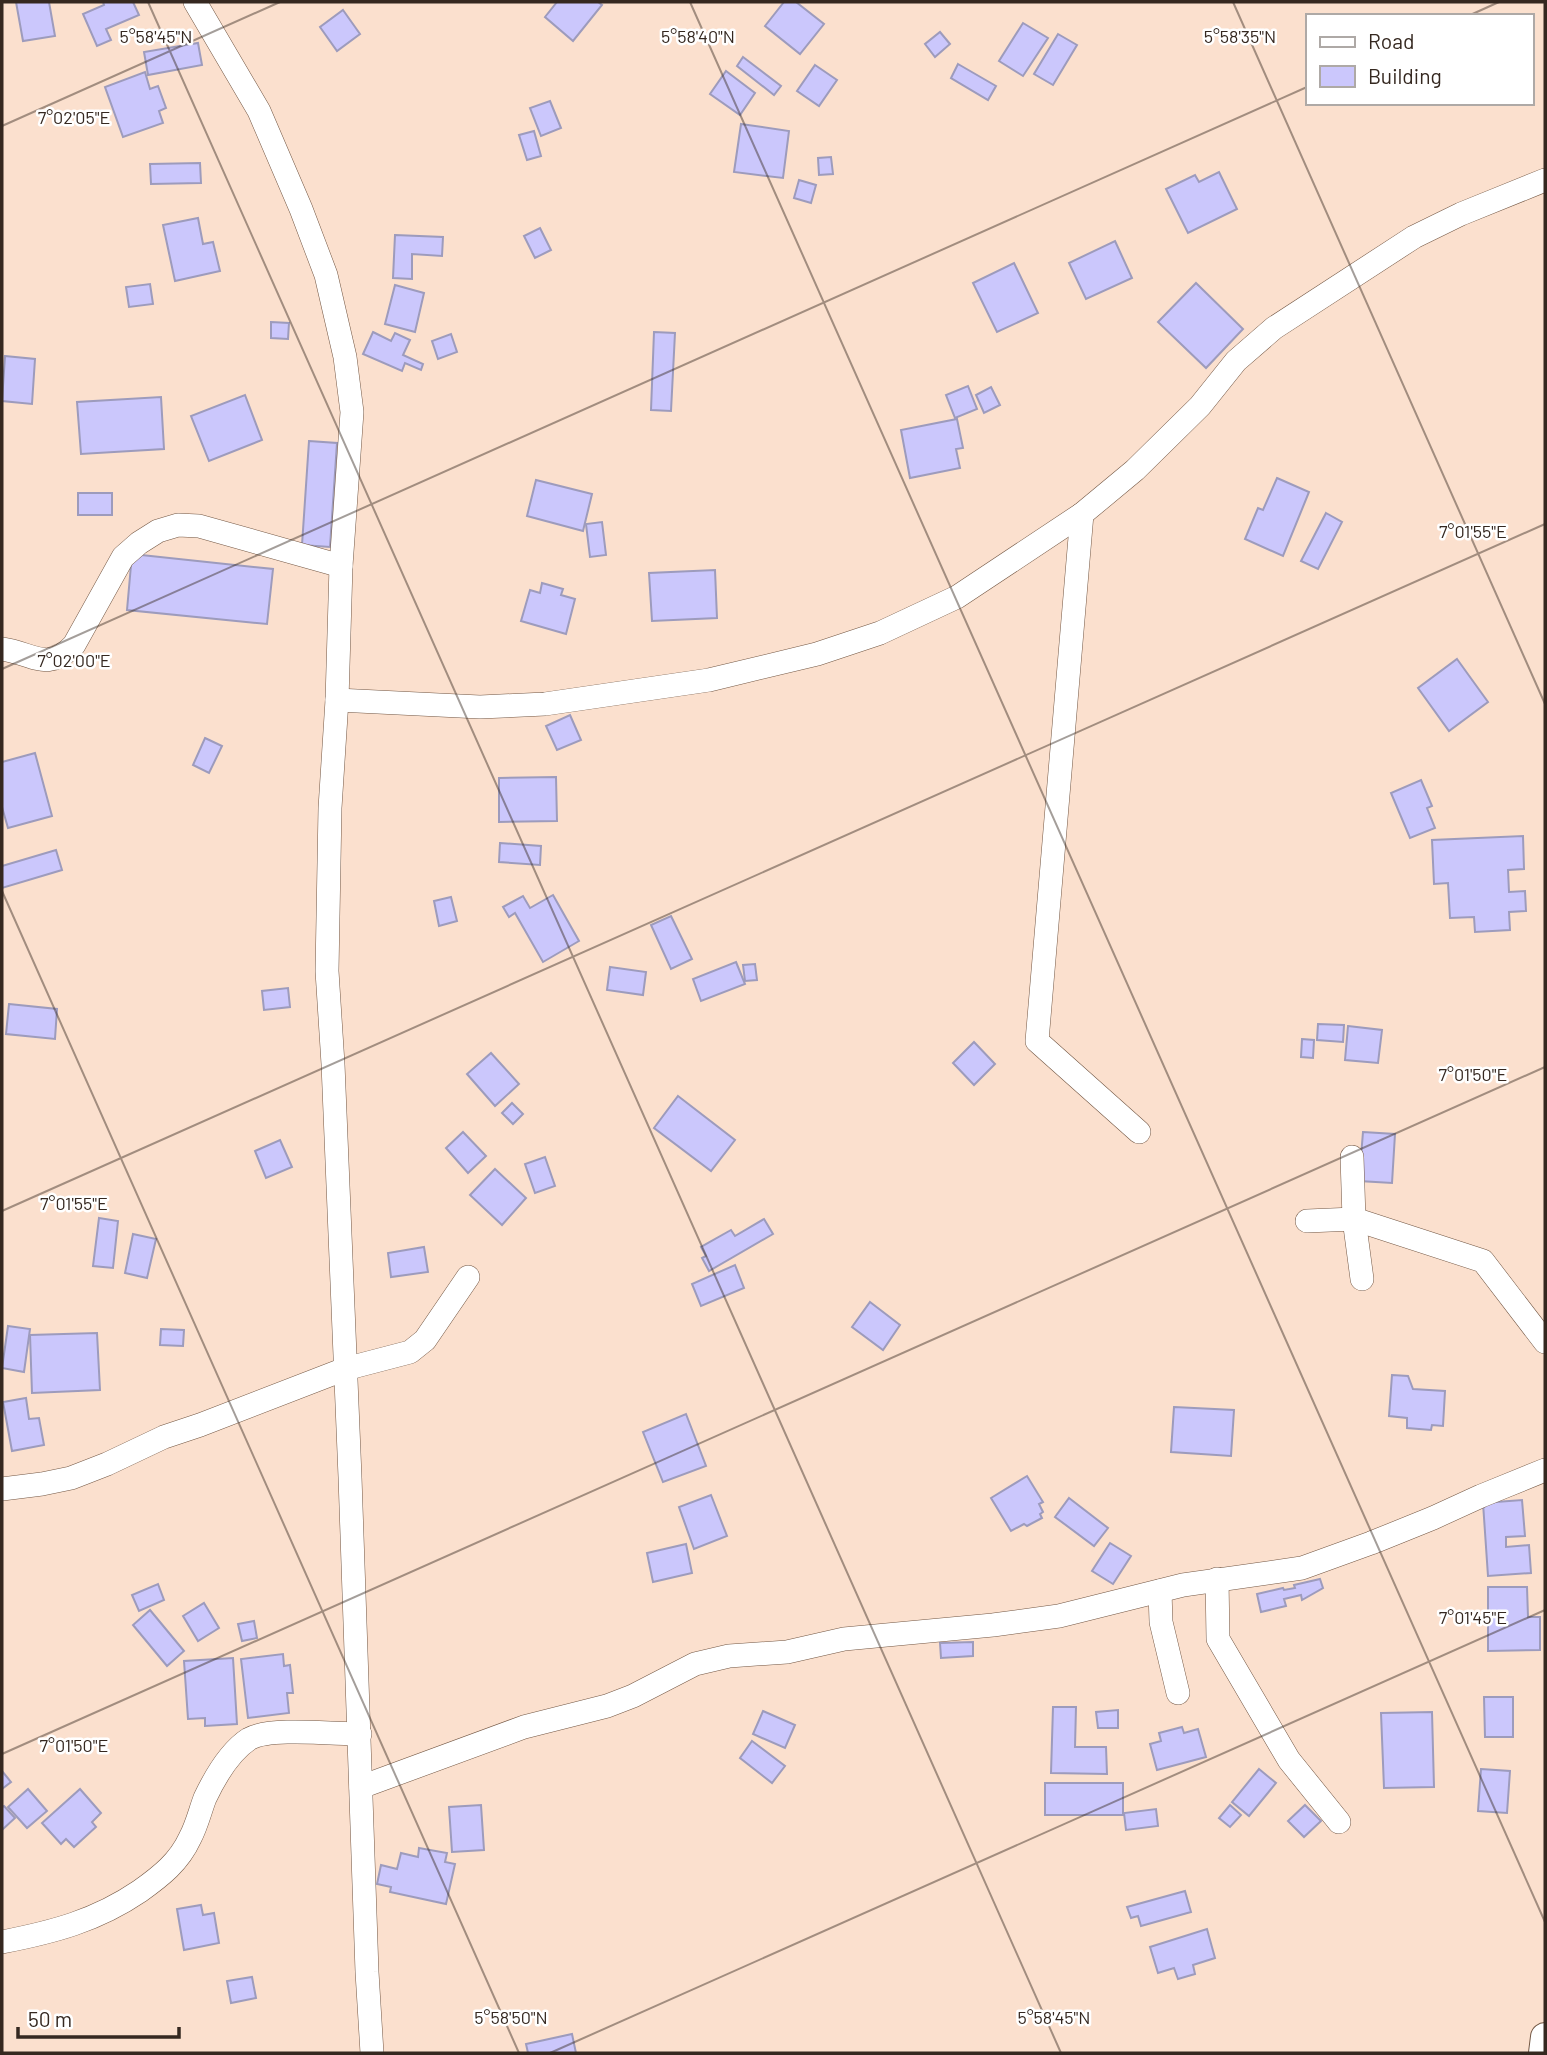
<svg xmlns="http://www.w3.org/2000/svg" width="1547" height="2055" viewBox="0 0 1547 2055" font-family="Barlow,sans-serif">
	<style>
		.building { fill: #cbc7fc; stroke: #9d9bbc; stroke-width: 2 }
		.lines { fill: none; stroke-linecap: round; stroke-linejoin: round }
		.minor-casing { stroke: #735744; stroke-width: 24 }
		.major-casing { stroke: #735744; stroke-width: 30 }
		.minor { stroke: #fff; stroke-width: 23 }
		.major { stroke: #fff; stroke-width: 28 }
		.ticks { fill: none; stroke: #352820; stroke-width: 2; stroke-opacity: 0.45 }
		.ticks-label { font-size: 18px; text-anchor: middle; fill: #352820; stroke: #fff; stroke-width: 5; stroke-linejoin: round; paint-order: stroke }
	</style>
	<rect width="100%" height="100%" fill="#fbe0ce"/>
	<g class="building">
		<path d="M 16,2 L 49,2 L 55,36 L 23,41 Z"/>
		<path d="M 103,2 L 133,2 L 139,15 L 106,29 L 111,40 L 97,46 L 83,14 L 104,5 Z"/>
		<path d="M 557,2 L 598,2 L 602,5 L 573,41 L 545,17 Z"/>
		<path d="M 784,2 L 796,2 L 824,24 L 800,54 L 765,26 Z"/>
		<path d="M 343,10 L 360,34 L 337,51 L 320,27 Z"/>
		<path d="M 1023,23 L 1048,38 L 1023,76 L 999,61 Z"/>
		<path d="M 940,32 L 950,44 L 935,57 L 925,44 Z"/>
		<path d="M 1058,34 L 1077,45 L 1053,85 L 1034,74 Z"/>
		<path d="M 198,43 L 202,65 L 148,75 L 144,52 Z"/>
		<path d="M 743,57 L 781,86 L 774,95 L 737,66 Z"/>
		<path d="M 958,64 L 996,86 L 988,100 L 951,78 Z"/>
		<path d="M 815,65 L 837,80 L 819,106 L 797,91 Z"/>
		<path d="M 726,71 L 755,93 L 740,115 L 710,94 Z"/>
		<path d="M 145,72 L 150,89 L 158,86 L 166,108 L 159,111 L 163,123 L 123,137 L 105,87 Z"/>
		<path d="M 550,101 L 561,128 L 541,136 L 530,108 Z"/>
		<path d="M 741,124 L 789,131 L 783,178 L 734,172 Z"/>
		<path d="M 534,131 L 541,156 L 527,160 L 519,135 Z"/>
		<path d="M 831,157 L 833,174 L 819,175 L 818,158 Z"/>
		<path d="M 200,163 L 201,183 L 151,184 L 150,164 Z"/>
		<path d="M 1219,172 L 1237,209 L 1188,233 L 1166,189 L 1195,175 L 1199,182 Z"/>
		<path d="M 799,180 L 816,185 L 811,203 L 794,198 Z"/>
		<path d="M 198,218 L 203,244 L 213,242 L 220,271 L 175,281 L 163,225 Z"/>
		<path d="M 540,228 L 551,250 L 535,258 L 524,236 Z"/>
		<path d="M 395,235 L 443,237 L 442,256 L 412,254 L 412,279 L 393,278 Z"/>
		<path d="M 1115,241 L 1132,278 L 1086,299 L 1069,263 Z"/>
		<path d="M 1014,263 L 1038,313 L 997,332 L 973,283 Z"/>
		<path d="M 1196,283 L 1243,329 L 1206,368 L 1158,322 Z"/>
		<path d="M 150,284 L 153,304 L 129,307 L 126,287 Z"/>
		<path d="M 395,285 L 424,293 L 415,332 L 385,324 Z"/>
		<path d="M 271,322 L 289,323 L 288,339 L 271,338 Z"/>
		<path d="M 373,332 L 391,341 L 395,333 L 410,340 L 403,355 L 423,364 L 421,370 L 405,363 L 402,371 L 363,354 Z"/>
		<path d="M 654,332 L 675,333 L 671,411 L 651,410 Z"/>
		<path d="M 451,334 L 457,352 L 438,359 L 432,341 Z"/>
		<path d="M 5,356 L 35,359 L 32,404 L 2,401 Z"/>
		<path d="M 968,386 L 977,409 L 955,418 L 946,395 Z"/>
		<path d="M 991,387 L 1000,405 L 984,413 L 976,395 Z"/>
		<path d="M 245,395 L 262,440 L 209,461 L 191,416 Z"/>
		<path d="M 161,397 L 164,449 L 81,454 L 77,402 Z"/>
		<path d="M 957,419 L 963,448 L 956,449 L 960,468 L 910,478 L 901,430 Z"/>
		<path d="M 309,441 L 337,443 L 330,547 L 302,545 Z"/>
		<path d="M 1277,478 L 1309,492 L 1283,556 L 1245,539 L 1258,508 L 1263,510 Z"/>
		<path d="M 536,480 L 592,494 L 583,531 L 527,516 Z"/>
		<rect x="78" y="493" width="34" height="22"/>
		<path d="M 1326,513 L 1342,522 L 1318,569 L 1301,561 Z"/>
		<path d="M 602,522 L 606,555 L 590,557 L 586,524 Z"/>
		<path d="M 132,554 L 273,569 L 267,624 L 127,610 Z"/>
		<path d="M 715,570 L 717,618 L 652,621 L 649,573 Z"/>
		<path d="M 542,583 L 563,589 L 561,595 L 575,599 L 566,634 L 521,621 L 530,590 L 540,593 Z"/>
		<path d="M 1457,659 L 1488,702 L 1449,731 L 1418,688 Z"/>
		<path d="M 570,715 L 581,740 L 557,750 L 546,726 Z"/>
		<path d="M 205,738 L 222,746 L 209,773 L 193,765 Z"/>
		<path d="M 35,753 L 52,816 L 8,828 L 2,807 L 2,762 Z"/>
		<path d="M 556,777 L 557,821 L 499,822 L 499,778 Z"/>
		<path d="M 1421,780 L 1432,806 L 1427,808 L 1435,828 L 1410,838 L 1391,793 Z"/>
		<path d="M 1523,836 L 1524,869 L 1508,870 L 1509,892 L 1525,891 L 1526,911 L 1509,912 L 1510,930 L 1475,932 L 1474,917 L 1450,918 L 1448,883 L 1434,884 L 1432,840 Z"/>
		<path d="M 500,843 L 541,846 L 540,865 L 499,862 Z"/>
		<path d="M 56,850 L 62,870 L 2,888 L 2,866 Z"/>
		<path d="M 553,895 L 579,941 L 543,962 L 515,913 L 509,917 L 503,907 L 523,896 L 530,908 Z"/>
		<path d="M 451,897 L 457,921 L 439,926 L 434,901 Z"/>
		<path d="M 671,916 L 692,959 L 671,969 L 651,925 Z"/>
		<path d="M 736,962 L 745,984 L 701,1001 L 693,979 Z"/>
		<path d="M 755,964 L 757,980 L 745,981 L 743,965 Z"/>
		<path d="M 610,967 L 646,972 L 643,995 L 607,990 Z"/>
		<path d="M 288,988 L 290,1007 L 264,1010 L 262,991 Z"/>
		<path d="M 9,1004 L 57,1009 L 55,1039 L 6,1034 Z"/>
		<path d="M 1318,1024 L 1344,1025 L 1343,1042 L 1317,1040 Z"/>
		<path d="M 1348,1026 L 1382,1030 L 1378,1063 L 1345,1060 Z"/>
		<path d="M 1302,1039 L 1314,1040 L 1313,1058 L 1301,1057 Z"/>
		<path d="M 974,1042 L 995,1064 L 974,1085 L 953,1063 Z"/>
		<path d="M 491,1053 L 519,1084 L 495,1106 L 467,1074 Z"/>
		<path d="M 678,1096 L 735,1140 L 711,1171 L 654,1128 Z"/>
		<path d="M 512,1103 L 523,1114 L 513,1124 L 502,1113 Z"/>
		<path d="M 463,1132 L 486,1156 L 468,1173 L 446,1148 Z"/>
		<path d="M 1363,1132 L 1395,1134 L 1392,1183 L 1359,1181 Z"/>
		<path d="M 280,1140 L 292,1167 L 266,1178 L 255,1151 Z"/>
		<path d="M 545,1157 L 555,1186 L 535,1193 L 525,1164 Z"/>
		<path d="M 495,1169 L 526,1198 L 502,1225 L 470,1195 Z"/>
		<path d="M 99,1218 L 118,1221 L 113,1268 L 93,1266 Z"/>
		<path d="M 764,1219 L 773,1234 L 709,1271 L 702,1258 L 706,1256 L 701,1247 L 731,1230 L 735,1236 Z"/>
		<path d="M 133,1234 L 156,1239 L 147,1278 L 125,1273 Z"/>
		<path d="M 424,1247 L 428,1272 L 391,1277 L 388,1253 Z"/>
		<path d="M 735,1265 L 744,1288 L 701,1306 L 692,1284 Z"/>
		<path d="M 870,1302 L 900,1325 L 883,1350 L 852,1327 Z"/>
		<path d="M 8,1326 L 30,1329 L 24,1372 L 2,1368 Z"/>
		<path d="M 161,1329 L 184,1330 L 183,1346 L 160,1345 Z"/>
		<path d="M 97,1333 L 100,1390 L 32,1393 L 30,1335 Z"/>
		<path d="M 1392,1375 L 1408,1376 L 1413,1389 L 1445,1391 L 1443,1426 L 1432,1425 L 1431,1430 L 1407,1428 L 1407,1418 L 1389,1416 Z"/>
		<path d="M 26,1398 L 29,1419 L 39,1418 L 44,1445 L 12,1451 L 3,1402 Z"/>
		<path d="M 1174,1407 L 1234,1410 L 1231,1456 L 1171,1452 Z"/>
		<path d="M 686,1414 L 706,1466 L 663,1482 L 643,1432 Z"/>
		<path d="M 1027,1476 L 1043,1502 L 1039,1504 L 1043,1512 L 1040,1514 L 1042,1518 L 1027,1526 L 1024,1524 L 1011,1531 L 991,1498 Z"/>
		<path d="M 711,1495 L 727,1536 L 694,1549 L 679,1507 Z"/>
		<path d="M 1069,1498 L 1108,1528 L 1094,1546 L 1055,1517 Z"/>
		<path d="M 1522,1500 L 1525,1536 L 1506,1537 L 1506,1547 L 1529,1545 L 1531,1573 L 1488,1576 L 1483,1503 Z"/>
		<path d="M 1110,1543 L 1131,1556 L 1113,1584 L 1092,1571 Z"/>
		<path d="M 686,1544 L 692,1573 L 653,1582 L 647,1553 Z"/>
		<path d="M 1320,1579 L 1323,1588 L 1302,1600 L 1301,1595 L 1284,1599 L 1286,1606 L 1261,1612 L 1257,1594 L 1283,1588 L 1284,1590 L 1295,1588 L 1294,1585 Z"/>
		<path d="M 158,1584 L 164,1600 L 139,1611 L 132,1595 Z"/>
		<path d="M 1488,1587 L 1527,1587 L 1528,1617 L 1540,1617 L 1540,1650 L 1488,1651 Z"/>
		<path d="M 204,1603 L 219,1628 L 198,1641 L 183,1616 Z"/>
		<path d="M 150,1610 L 184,1651 L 167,1666 L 133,1625 Z"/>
		<path d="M 254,1621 L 257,1638 L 242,1641 L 238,1624 Z"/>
		<path d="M 973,1642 L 973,1656 L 941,1658 L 940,1643 Z"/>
		<path d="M 283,1654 L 284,1666 L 290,1665 L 293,1693 L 287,1693 L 289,1713 L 248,1718 L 241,1659 Z"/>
		<path d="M 233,1658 L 237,1724 L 205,1726 L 205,1718 L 188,1719 L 184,1661 Z"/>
		<path d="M 1484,1697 L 1513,1697 L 1513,1737 L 1485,1737 Z"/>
		<path d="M 1053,1707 L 1076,1707 L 1075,1747 L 1106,1747 L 1107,1774 L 1051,1773 Z"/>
		<path d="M 1118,1710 L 1118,1728 L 1098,1728 L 1096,1712 Z"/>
		<path d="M 763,1711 L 795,1725 L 785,1748 L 753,1734 Z"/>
		<path d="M 1432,1712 L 1434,1787 L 1384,1788 L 1381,1713 Z"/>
		<path d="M 1182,1727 L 1184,1733 L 1198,1729 L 1206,1757 L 1157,1770 L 1150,1744 L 1161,1741 L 1159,1733 Z"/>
		<path d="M 752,1741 L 785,1766 L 772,1783 L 740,1758 Z"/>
		<path d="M 1259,1769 L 1276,1783 L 1249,1816 L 1232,1802 Z"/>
		<path d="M 1481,1769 L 1510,1771 L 1507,1813 L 1478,1811 Z"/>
		<path d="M 2,1771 L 11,1782 L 2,1789 Z"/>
		<rect x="1045" y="1783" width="78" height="32"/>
		<path d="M 28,1789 L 47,1811 L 27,1828 L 8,1807 Z"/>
		<path d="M 80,1789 L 101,1813 L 92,1822 L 96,1827 L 74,1847 L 66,1839 L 61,1844 L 42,1823 Z"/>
		<path d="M 481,1805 L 484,1850 L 452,1852 L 449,1807 Z"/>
		<path d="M 1230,1805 L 1241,1815 L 1230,1827 L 1219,1818 Z"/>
		<path d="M 1305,1805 L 1321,1821 L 1304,1837 L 1288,1821 Z"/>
		<path d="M 4,1806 L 15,1818 L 2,1830 L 2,1807 Z"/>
		<path d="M 1156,1809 L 1158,1826 L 1126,1830 L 1124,1813 Z"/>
		<path d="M 419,1848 L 447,1853 L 445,1862 L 455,1864 L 446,1904 L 390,1892 L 391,1887 L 377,1884 L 381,1865 L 397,1869 L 401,1853 L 418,1857 Z"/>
		<path d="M 1185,1891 L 1191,1912 L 1141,1926 L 1138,1916 L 1131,1918 L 1127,1907 Z"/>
		<path d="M 201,1905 L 203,1915 L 214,1913 L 219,1943 L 184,1950 L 177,1909 Z"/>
		<path d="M 1207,1929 L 1215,1958 L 1193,1965 L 1195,1974 L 1178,1979 L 1174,1968 L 1158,1973 L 1150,1947 Z"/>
		<path d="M 252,1977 L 256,1998 L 231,2003 L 227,1981 Z"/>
		<path d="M 572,2034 L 576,2053 L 528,2053 L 526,2044 Z"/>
	</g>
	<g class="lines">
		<defs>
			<g id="minor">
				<path d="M 195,2 L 259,111 L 301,209 L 326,275 L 345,357 L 352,412 L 341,566 L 337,700 L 330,808 L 327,971 L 333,1064 L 350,1477 L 367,1972 L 372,2053"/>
				<path d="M 1082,514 L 1037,1041 L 1139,1132"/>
				<path d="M 2,649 C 33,653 47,673 74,645 L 123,557 L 139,543 L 158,531 L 178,525 L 199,526 L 341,566"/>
				<path d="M 337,700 L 480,707 L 545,704 L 709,680 L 817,654 L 880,633 L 957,597 L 1082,514 L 1135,470 L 1200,406 L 1236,361 L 1274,328 L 1414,237 L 1461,214 L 1545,180"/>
				<path d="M 1352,1157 L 1354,1219 L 1362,1279"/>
				<path d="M 1307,1221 L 1354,1219 L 1483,1261 L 1545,1342"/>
				<path d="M 2,1489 L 42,1484 L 71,1478 L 107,1464 L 164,1437 L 200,1425 L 345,1369 L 410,1352 L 425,1340 L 468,1277"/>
				<path d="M 1217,1579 L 1218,1639 L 1289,1760 L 1339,1822"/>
				<path d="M 1160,1591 L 1161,1622 L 1178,1693"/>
				<path d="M 361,1787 L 524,1727 L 607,1706 L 633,1696 L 695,1664 L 729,1656 L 787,1652 L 844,1639 L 993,1625 L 1059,1616 L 1183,1585 L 1302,1568 L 1371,1543 L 1433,1518 L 1481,1496 L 1545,1470"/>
				<path d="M 2,1942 C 53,1932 96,1921 140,1891 C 161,1876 179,1862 190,1838 C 197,1825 200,1811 205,1798 C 215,1777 229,1752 249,1739 C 269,1727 334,1734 360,1734"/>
			</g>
			<path id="major" d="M 1543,2053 L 1545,2037"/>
		</defs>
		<use href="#minor" class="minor-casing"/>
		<use href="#major" class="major-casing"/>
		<use href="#minor" class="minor"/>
		<use href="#major" class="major"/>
	</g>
	<path class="ticks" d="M 148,2 L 1061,2053M 690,2 L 1545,1922M 1233,2 L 1545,704M 1468,16 L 1499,2M 2,126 L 280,2M 2,669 L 1307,87M 2,891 L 519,2053M 2,1211 L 1545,524M 2,1754 L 1545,1067M 550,2053 L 1545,1610"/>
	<g class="ticks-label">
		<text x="156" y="43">5°58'45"N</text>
		<text x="698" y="43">5°58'40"N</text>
		<text x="1240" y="43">5°58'35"N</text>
		<text x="74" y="124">7°02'05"E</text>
		<text x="1473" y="538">7°01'55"E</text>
		<text x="74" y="667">7°02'00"E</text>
		<text x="1473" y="1081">7°01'50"E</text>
		<text x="74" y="1210">7°01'55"E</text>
		<text x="1473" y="1624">7°01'45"E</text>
		<text x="74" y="1752">7°01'50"E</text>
		<text x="511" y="2024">5°58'50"N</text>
		<text x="1054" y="2024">5°58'45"N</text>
	</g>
	<rect width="1547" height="2055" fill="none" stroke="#352820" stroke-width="7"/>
	<rect x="1306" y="14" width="228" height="91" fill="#ffffff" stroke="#aea9a6" stroke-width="2"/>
	<rect x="1320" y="37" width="35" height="10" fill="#ffffff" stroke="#aea9a6" stroke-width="2"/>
	<text x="1368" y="49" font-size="21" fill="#352820">Road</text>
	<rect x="1320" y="66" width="35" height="21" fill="#cbc7fc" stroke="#aea9a6" stroke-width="2"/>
	<text x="1368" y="84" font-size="21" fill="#352820">Building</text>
	<path d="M18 2027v10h161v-10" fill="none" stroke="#352820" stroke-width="3.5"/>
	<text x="28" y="2027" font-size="21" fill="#352820" stroke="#ffffff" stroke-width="5" paint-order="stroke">50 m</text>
</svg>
